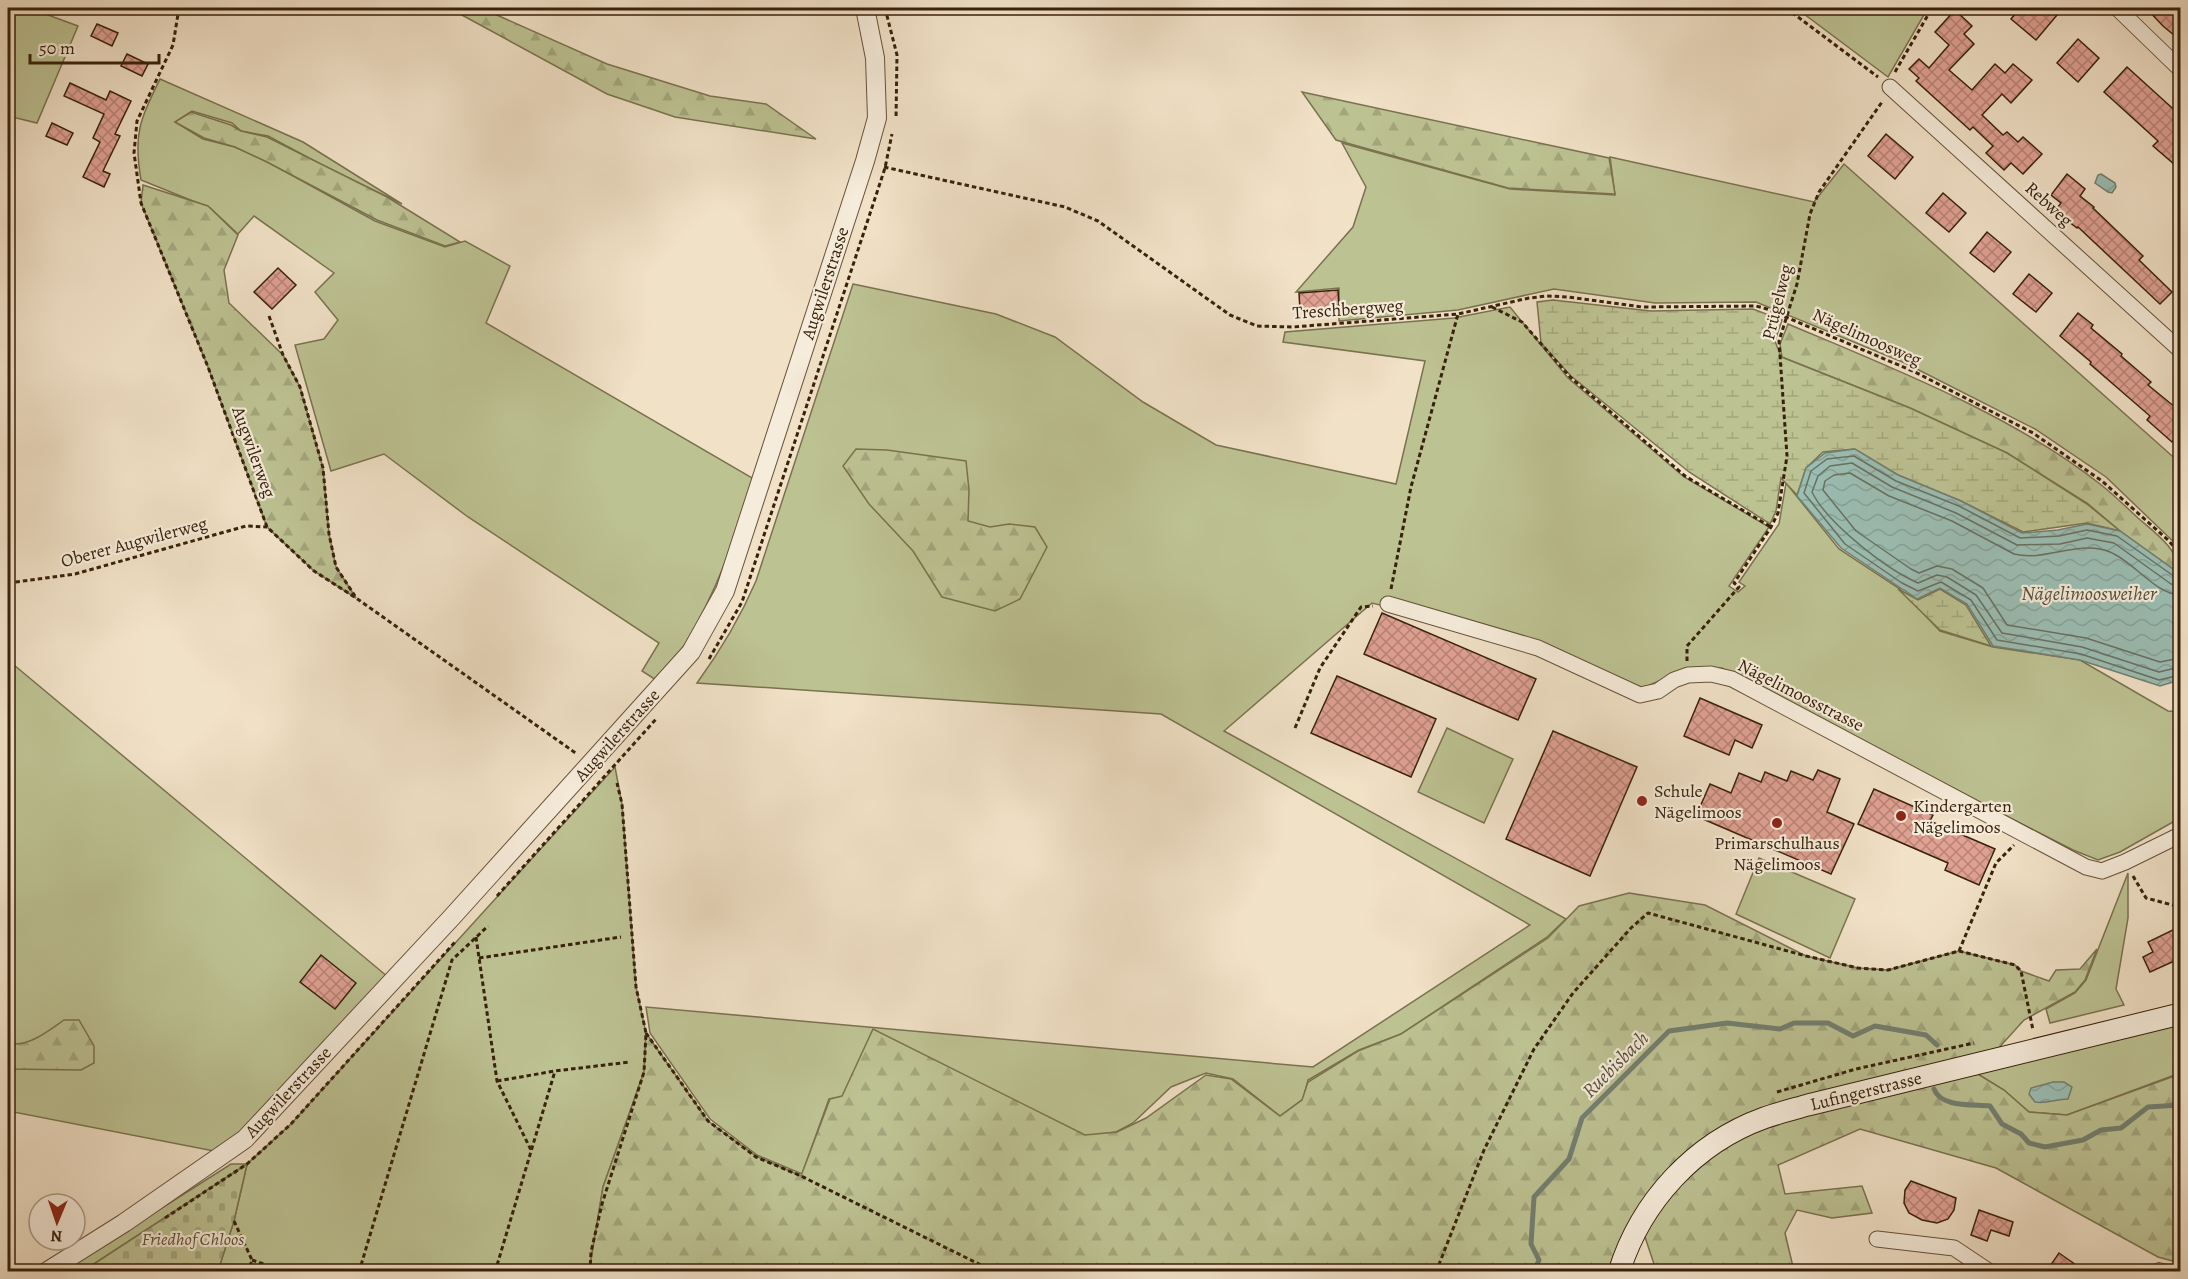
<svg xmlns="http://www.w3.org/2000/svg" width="2188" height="1279" viewBox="0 0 2188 1279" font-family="Alegreya,serif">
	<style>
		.green { fill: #bdc293; stroke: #7a724f; stroke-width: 1.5 }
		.forest { fill: url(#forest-firs); stroke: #7a724f; stroke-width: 1.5 }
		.wetland { fill: url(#wetland-marsh); stroke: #7a724f; stroke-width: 1.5 }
		.cemetery { fill: url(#cemetery-stones); stroke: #7a724f; stroke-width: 1.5 }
		.water { fill: url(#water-waves); stroke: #737f70; stroke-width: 1.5 }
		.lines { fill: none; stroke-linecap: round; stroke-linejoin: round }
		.shore { stroke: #6a7060; stroke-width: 1.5 }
		.stream { stroke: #737f70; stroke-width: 5 }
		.building { fill: url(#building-cross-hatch); stroke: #38210b; stroke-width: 1.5 }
		.service-casing { stroke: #66513a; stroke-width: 10 }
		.minor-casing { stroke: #66513a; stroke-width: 17 }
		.tertiary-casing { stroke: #66513a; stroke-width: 20 }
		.secondary-casing { stroke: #38210b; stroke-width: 23 }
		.path { stroke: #38210b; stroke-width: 3; stroke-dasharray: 4.5 3; stroke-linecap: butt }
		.service { stroke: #f6ecdb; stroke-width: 8 }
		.minor { stroke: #f6ecdb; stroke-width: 15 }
		.tertiary { stroke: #f6ecdb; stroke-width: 18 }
		.secondary { stroke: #f6ecdb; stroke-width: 21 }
		.poi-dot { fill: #8f2418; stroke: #f6ecdb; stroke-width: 2 }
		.labels { text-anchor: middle; stroke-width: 4.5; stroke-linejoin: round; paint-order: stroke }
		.street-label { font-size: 18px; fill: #38210b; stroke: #f6ecdb }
		.poi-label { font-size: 18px; fill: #38210b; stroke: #f6ecdb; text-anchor: start }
		.park-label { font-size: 18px; font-style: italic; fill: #605134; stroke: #f6ecdb }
		.water-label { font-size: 20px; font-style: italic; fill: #56503e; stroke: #f6ecdb }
	</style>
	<defs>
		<pattern id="forest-firs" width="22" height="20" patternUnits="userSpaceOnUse" patternTransform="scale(1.5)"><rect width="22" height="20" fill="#bdc293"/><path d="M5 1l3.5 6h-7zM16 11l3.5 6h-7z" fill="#a3a67d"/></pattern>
		<pattern id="wetland-marsh" width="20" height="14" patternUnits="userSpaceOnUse" patternTransform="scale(1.5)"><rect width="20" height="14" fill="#bdc293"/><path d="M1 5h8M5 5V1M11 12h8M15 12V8" fill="none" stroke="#a3a67d"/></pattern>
		<pattern id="cemetery-stones" width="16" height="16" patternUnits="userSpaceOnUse" patternTransform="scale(1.5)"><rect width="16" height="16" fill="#bdc293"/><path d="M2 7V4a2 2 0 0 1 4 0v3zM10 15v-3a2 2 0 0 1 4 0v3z" fill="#a3a67d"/></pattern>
		<pattern id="water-waves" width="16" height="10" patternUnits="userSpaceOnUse" patternTransform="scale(1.5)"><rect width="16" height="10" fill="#9bbeb4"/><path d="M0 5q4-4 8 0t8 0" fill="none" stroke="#86a399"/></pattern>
		<pattern id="building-cross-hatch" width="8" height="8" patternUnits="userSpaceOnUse" patternTransform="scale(1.5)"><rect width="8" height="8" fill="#e0a193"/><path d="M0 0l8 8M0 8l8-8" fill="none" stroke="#b78376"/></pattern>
	</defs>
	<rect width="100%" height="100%" fill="#f1e1c7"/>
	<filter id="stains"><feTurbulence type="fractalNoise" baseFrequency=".00333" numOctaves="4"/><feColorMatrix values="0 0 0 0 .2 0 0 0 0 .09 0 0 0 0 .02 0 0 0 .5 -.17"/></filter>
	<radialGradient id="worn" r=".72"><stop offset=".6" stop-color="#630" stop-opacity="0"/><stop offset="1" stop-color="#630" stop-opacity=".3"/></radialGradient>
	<g class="green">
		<path d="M 8,8 L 29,8 L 78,26 L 37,123 L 8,116 Z"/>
		<path d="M 1796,8 L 1928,8 L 1888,77 Z"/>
		<path d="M 160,79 L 303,142 L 402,204 L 322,165 L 268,136 L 241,131 L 232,123 L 192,111 L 175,122 L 203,139 L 235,147 L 266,161 L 375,221 L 445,247 L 465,241 L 510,266 L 486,323 L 754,479 C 736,536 717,592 685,644 C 677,657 665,669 656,680 L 642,671 L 659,643 L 468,517 L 384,454 L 331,471 L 295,345 L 324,339 L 338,320 L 315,292 L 334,273 L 254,216 L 238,234 L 210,208 L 141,180 C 133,134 140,120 160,79 Z"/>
		<path d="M 1342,143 L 1510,189 L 1615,195 L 1610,157 L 1814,202 L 1844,164 L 2180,463 L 2180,548 L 2106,477 L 2035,429 L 1905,363 L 1756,302 L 1655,303 L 1554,289 L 1458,310 L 1339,321 L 1339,288 L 1296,292 L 1353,227 L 1366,187 Z"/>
		<path d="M 853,284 L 996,314 L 1055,337 L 1143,402 L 1216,445 L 1396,484 L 1425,361 L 1283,342 L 1285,332 L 1454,318 L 1510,307 L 1568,378 L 1684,477 L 1769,527 L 1729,586 L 1738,592 L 1745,586 L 1739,582 L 1779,524 L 1786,483 L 1839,549 L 1900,589 L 1940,631 L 1993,647 L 2080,660 L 2168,711 L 2180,712 L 2180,818 L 2120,852 L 2098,860 L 2073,850 L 2014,820 L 1722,668 L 1684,670 L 1643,688 L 1541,645 L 1372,603 L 1224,731 L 1566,919 L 1547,937 L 1401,1034 L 1359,1050 L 1308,1080 L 1303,1099 L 1280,1116 L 1233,1079 L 1206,1073 L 1171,1087 L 1133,1123 L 1116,1132 L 1085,1136 L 843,1097 L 829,1099 L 802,1174 L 757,1155 L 710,1119 L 650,1033 L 646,1007 L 1313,1067 L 1530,925 L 1161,714 L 697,683 C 721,650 740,618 756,581 Z"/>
		<path d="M 8,660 L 388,977 L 243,1133 L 219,1152 L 8,1111 Z"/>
		<path d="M 1447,728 L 1513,759 L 1484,823 L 1418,792 Z"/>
		<path d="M 615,767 L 622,804 L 636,987 L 646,1033 L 644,1072 L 603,1187 L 589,1271 L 218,1271 L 234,1221 L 247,1165 L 83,1271 L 61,1272 L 231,1164 L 247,1164 L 291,1124 Z"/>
		<path d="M 1759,858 L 1855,899 L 1830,958 L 1736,914 Z"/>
		<path d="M 2128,873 L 2128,918 L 2116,989 L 2124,1005 L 2050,1023 L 2046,1009 L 2075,993 L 2086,980 Z"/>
		<path d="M 2180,1023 L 2180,1073 L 2067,1115 L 2029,1112 L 2004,1090 L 1976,1073 Z"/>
	</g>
	<g class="forest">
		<path d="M 449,8 L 481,8 L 607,64 L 710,96 L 766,104 L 816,139 L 675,117 L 607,94 Z"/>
		<path d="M 1302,92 L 1609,158 L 1615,194 L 1508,188 L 1336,140 Z"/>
		<path d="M 191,112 L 231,125 L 241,131 L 267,137 L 387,197 L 460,242 L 445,246 L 377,220 L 267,162 L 235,147 L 204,138 L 175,122 Z"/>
		<path d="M 143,185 L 208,206 L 238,235 L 224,270 L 229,303 L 283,355 L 300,387 L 323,468 L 329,534 L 336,567 L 356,598 L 314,571 L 267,527 L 208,367 L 141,203 Z"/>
		<path d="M 1788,324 C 1892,368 2011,414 2100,484 C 2113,494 2125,506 2138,518 C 2154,532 2180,550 2180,574 L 2120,531 L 2087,503 L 2007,453 L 1910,408 L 1782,357 L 1780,344 Z"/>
		<path d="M 856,449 L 887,450 L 966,461 L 969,490 L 968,521 L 990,527 L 1009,524 L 1035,527 L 1047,547 L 1020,599 L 995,611 L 942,597 L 913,551 L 869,504 L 843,466 Z"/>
		<path d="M 1629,893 L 1705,905 L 1806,956 L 1858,968 L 1888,970 L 1959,951 L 2015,965 L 2021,971 L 2049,981 L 2056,970 L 2080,969 L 2097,949 L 2085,980 L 2075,992 L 2024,1020 L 1976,1073 L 2004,1090 L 2029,1112 L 2067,1115 L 2180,1074 L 2180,1263 L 2158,1257 L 1996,1168 L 1860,1129 L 1778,1165 L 1785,1194 L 1862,1186 L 1872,1213 L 1832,1218 L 1797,1210 L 1785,1233 L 1794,1271 L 1652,1271 L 1654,1264 L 1641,1225 L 1622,1272 L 589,1272 L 603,1187 L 644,1072 L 646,1033 L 708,1121 L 756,1156 L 801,1176 L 830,1099 L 842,1096 L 873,1029 L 1085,1135 L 1117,1132 L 1146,1118 L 1206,1075 L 1231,1079 L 1280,1116 L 1302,1100 L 1308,1082 L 1358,1051 L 1401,1034 L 1548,938 L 1579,906 Z"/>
		<path d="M 64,1020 L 79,1020 L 94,1046 L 94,1063 L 81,1070 L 8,1069 L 8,1043 C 28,1048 48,1031 64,1020 Z"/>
	</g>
	<g class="wetland">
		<path d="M 1553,300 L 1651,311 L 1753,309 L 1782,320 L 1775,341 L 1781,357 L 1910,408 L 2007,453 L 2087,504 L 2120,531 L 2087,523 L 2023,532 L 1961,501 L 1898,475 L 1854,449 L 1823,452 L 1806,468 L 1797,495 L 1781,478 L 1776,511 L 1770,524 L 1689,472 L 1571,376 L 1541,343 L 1537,302 Z"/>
		<path d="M 1898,589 L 1918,600 L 1940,589 L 1966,605 L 1991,646 L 1940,630 Z"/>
	</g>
	<path class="cemetery" d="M 247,1164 L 234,1221 L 218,1271 L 83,1271 Z"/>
	<g class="water">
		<path d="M 2101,174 L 2115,183 L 2116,187 L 2112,193 L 2108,192 L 2095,183 L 2098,175 Z"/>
		<path d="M 1855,449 L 1898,475 L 1961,501 L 2022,533 L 2058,530 L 2087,524 L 2120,531 L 2180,574 L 2180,680 L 2160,686 L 2080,660 L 1993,646 L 1967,604 L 1940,588 L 1917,599 L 1841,548 L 1797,496 L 1806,468 L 1825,453 Z"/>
		<path d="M 2053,1082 L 2064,1082 L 2072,1087 L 2068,1099 C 2056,1099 2047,1104 2035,1102 L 2029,1094 L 2031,1088 Z"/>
	</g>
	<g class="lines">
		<g class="shore">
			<path d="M 2180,578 L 2175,577 L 2117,536 L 2087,530 L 2059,536 L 2020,538 L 1959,506 L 1896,481 L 1854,456 L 1827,459 L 1811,471 L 1804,493 L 1845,544 L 1902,583 L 1918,591 L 1941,582 L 1971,600 L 1997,640 L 2081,654 L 2159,680 L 2180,675"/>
			<path d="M 2180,586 L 2171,584 L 2114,543 L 2087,538 L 2060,544 L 2017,545 L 1956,513 L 1892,487 L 1852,463 L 1830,466 L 1818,476 L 1812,492 C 1827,523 1886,569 1918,583 L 1937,575 L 1947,577 L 1976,595 L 2002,633 L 2082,647 L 2159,672 L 2180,667"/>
			<path d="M 2180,595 C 2155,594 2133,561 2110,552 C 2079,539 2046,562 2014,554 L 1952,521 L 1889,496 L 1850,473 L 1834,475 L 1825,481 L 1823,490 L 1856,531 L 1911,569 L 1919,573 L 1937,566 L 1952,569 L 1983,588 L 2007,625 L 2086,638 L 2160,662 L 2180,658"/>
		</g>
		<g class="stream">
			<path d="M 1934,1089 C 1941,1108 1973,1104 1990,1106 L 2002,1124 L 2021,1134 L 2029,1143 L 2045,1147 L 2083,1140 L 2101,1130 L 2121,1128 L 2148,1107 L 2180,1105"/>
			<path d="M 1534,1272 L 1539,1260 L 1531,1244 L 1534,1197 L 1569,1159 L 1582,1118 L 1669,1031 L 1727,1023 L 1780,1029 L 1794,1023 L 1828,1023 L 1853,1036 L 1875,1026 L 1926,1035 L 1937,1045"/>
		</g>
	</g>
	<g class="building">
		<path d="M 2020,8 L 2063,8 L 2036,40 L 2011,19 Z"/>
		<path d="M 2146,8 L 2181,8 L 2181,41 L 2163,26 Z"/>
		<path d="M 1955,10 L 1972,26 L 1964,34 L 1974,44 L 1949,70 L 1972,90 L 1995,64 L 2005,73 L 2013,64 L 2032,80 L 2011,103 L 2002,94 L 1982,115 L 2003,135 L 2007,132 L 2018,142 L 2023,137 L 2042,154 L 2023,174 L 2011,163 L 2004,170 L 1986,153 L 1993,146 L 1973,127 L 1970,130 L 1916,81 L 1919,78 L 1909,69 L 1919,59 L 1929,68 L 1949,45 L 1935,32 Z"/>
		<path d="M 97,24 L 118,33 L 112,46 L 91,36 Z"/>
		<path d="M 2078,39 L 2099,58 L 2078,82 L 2057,63 Z"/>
		<path d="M 127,54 L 148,64 L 142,76 L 121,66 Z"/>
		<path d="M 2127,67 L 2181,116 L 2181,170 L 2153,146 L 2158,141 L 2104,92 Z"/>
		<path d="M 70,83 L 106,100 L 110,91 L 131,101 L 115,134 L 120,136 L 103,171 L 110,174 L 104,187 L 83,177 L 100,142 L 93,138 L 104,114 L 64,96 Z"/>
		<path d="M 52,123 L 73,133 L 67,145 L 46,136 Z"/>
		<path d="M 1886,134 L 1913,157 L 1895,179 L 1868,156 Z"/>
		<path d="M 2067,174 L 2085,189 L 2080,196 L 2094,207 L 2093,208 L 2143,256 L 2139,260 L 2172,292 L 2160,304 L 2078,227 L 2077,228 L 2055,211 L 2061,203 L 2051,195 Z"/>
		<path d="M 1943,193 L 1966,213 L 1949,232 L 1926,213 Z"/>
		<path d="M 1987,232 L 2011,252 L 1994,272 L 1970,253 Z"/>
		<path d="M 278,268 L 296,285 L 272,309 L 254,292 Z"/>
		<path d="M 2029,274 L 2052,293 L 2036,312 L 2013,294 Z"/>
		<path d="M 1338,290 L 1339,308 L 1300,310 L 1299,293 Z"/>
		<path d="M 2078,313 L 2093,325 L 2091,328 L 2122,354 L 2121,356 L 2151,382 L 2148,385 L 2181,412 L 2181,432 L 2172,442 L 2147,420 L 2150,416 L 2090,364 L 2091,362 L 2060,336 Z"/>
		<path d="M 1382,613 L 1536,679 L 1518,720 L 1364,654 Z"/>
		<path d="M 1337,676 L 1436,719 L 1411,777 L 1311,733 Z"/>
		<path d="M 1700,698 L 1762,725 L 1752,748 L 1735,740 L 1729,755 L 1684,736 Z"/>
		<path d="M 1553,731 L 1637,767 L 1590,876 L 1506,839 Z"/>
		<path d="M 1818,770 L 1840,779 L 1827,812 L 1854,824 L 1831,874 L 1696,816 L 1710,784 L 1731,793 L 1739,773 L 1761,782 L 1765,772 L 1787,781 L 1791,771 L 1813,780 Z"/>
		<path d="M 1874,789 L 1933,815 L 1930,821 L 1995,849 L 1979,885 L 1945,870 L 1948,863 L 1858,824 Z"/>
		<path d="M 2177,928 L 2181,936 L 2181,958 L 2150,972 L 2143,957 L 2153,952 L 2148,942 Z"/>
		<path d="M 321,955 L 356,983 L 335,1009 L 300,982 Z"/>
		<path d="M 1911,1181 L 1956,1198 L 1954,1210 L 1948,1219 L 1937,1223 L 1922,1220 L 1909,1213 L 1904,1203 L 1905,1190 Z"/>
		<path d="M 1979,1210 L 2013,1222 L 2009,1236 L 1991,1230 L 1987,1241 L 1971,1235 Z"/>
		<path d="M 2059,1253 L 2086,1272 L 2046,1272 Z"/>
	</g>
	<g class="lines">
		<defs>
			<path id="service" d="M 2147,1272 L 2159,1267 L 2179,1272"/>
			<g id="minor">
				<path d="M 2117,8 L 2180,69"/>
				<path d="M 1890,87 L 2180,350"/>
				<path d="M 1388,604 L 1538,648 L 1640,695 L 1658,691 L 1674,680 L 1688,675 L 1711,674 L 1732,679 L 2086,867 L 2102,871 L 2125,862 L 2180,835"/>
				<path d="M 1877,1239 L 1954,1248 L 1990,1272"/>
			</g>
			<path id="tertiary" d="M 46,1272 L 124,1223 L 245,1139 L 452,917 L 691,652 L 725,591 L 865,161 L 877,118 L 875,58 L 865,8"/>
			<path id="secondary" d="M 1619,1272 C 1641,1201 1695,1143 1764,1118 C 1778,1113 1794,1109 1808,1105 L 2180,1014"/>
		</defs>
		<use href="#service" class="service-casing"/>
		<use href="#minor" class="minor-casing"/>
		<use href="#tertiary" class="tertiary-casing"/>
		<use href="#secondary" class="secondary-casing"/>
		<g class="path">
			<path d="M 179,8 L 173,45 L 137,121 L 134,153 L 141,203 L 208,367 L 267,527 L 314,571 L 356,598 L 577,754"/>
			<path d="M 885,8 L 897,55 L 896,119"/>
			<path d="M 1786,8 L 1878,77"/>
			<path d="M 1895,72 L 1932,8"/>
			<path d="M 884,167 L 1065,207 L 1098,221 L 1230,315 L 1257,326 L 1293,327 L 1458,314 L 1529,298 L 1547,296 L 1568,297 L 1642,307 L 1756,306 L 1767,309 L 1915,372 L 2033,433 L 2102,481 L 2168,540 L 2180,554"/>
			<path d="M 1492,307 L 1522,322 L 1570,377 L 1685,476 L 1771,527"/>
			<path d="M 269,316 L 283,355 L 300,387 L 323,468 L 329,534 L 336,567 L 355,596"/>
			<path d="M 8,583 L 75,574 L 246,526 L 267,527"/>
			<path d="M 1391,589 L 1411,487 L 1458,314"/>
			<path d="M 709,659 L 742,602 L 885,168 L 892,134"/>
			<path d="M 1687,661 L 1687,646 L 1739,587 L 1734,583 L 1771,527 L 1778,513 L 1787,456 L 1779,341 L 1797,284 L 1810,214 L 1819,192 L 1882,102"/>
			<path d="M 1295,728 L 1320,668 L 1361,607 L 1373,606"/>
			<path d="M 2133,876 L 2146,898 L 2180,907"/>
			<path d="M 497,896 L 657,718"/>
			<path d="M 476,937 L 497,1081 L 531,1150"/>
			<path d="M 1959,951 L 1996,863 L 2014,845"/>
			<path d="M 479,958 L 621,937"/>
			<path d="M 646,1033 L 708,1121 L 756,1157 L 801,1176 L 995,1272"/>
			<path d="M 497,1081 L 555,1071 L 630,1062"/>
			<path d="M 1777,1092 L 1856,1069 L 1974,1043"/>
			<path d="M 165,1218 L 247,1164 L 291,1124 L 456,941"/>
			<path d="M 234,1221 L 252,1260 L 248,1272"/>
			<path d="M 252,1260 L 287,1272"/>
			<path d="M 83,1272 L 92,1266"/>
			<path d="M 359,1272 L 452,960 L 488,926"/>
			<path d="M 495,1272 L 555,1071"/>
			<path d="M 590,1272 L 591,1252 L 602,1204 L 644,1072 L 646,1033 L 636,987 L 622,804 L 617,783"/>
			<path d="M 1436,1272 L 1484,1150 L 1534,1049 L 1573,993 L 1631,928 L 1648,913 L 1806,956 L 1858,968 L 1888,970 L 1959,951 L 2015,965 L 2021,971 L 2033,1030"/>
		</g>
		<use href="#service" class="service"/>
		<use href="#minor" class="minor"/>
		<use href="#tertiary" class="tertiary"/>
		<use href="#secondary" class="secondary"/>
	</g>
	<g class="poi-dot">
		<circle cx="1642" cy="801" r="6"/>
		<circle cx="1901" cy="816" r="6"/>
		<circle cx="1777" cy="823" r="6"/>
	</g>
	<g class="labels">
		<g class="street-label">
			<text transform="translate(2049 204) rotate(42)" y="6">Rebweg</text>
			<text transform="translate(825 283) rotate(-72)" y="6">Augwilerstrasse</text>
			<text transform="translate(1777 302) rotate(-76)" y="6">Prügelweg</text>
			<text transform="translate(1348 309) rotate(-4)" y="6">Treschbergweg</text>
			<text transform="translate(1867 337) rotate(24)" y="6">Nägelimoosweg</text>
			<text transform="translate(254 452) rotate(70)" y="6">Augwilerweg</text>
			<text transform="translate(134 542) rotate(-15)" y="6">Oberer Augwilerweg</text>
			<text transform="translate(1801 695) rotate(27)" y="6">Nägelimoosstrasse</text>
			<text transform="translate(617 735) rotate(-48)" y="6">Augwilerstrasse</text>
			<text transform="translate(1866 1091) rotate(-14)" y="6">Lufingerstrasse</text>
			<text transform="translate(288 1092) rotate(-47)" y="6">Augwilerstrasse</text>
		</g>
		<g class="poi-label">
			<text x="1654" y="797">Schule<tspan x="1654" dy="21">Nägelimoos</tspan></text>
			<text x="1913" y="812">Kindergarten<tspan x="1913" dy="21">Nägelimoos</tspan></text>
			<text x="1777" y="849" text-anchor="middle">Primarschulhaus<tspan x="1777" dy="21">Nägelimoos</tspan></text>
		</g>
		<g class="park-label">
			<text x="193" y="1245">Friedhof Chloos</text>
		</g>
		<g class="water-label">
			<text x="2089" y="600">Nägelimoosweiher</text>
			<text transform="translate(1615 1064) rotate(-45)" y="7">Ruebisbach</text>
		</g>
	</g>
	<rect width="2188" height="1279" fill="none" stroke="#f1e1c7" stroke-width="30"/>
	<rect x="9" y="9" width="2170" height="1261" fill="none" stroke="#38210b" stroke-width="3"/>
	<rect x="15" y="15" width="2158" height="1249" fill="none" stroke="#38210b" stroke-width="1.5"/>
	<g transform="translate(57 1222) rotate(182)"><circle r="28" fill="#f6ecdb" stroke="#aa9b88" stroke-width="1.5"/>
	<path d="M0-4.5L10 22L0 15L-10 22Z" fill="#8f2418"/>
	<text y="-9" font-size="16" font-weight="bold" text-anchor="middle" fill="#38210b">N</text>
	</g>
	<path d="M30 54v9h129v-9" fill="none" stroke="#38210b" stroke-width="3"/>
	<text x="39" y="54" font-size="18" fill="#38210b" stroke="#f6ecdb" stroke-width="4.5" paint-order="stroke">50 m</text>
	<rect width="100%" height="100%" filter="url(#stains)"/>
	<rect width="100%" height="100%" fill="url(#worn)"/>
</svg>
